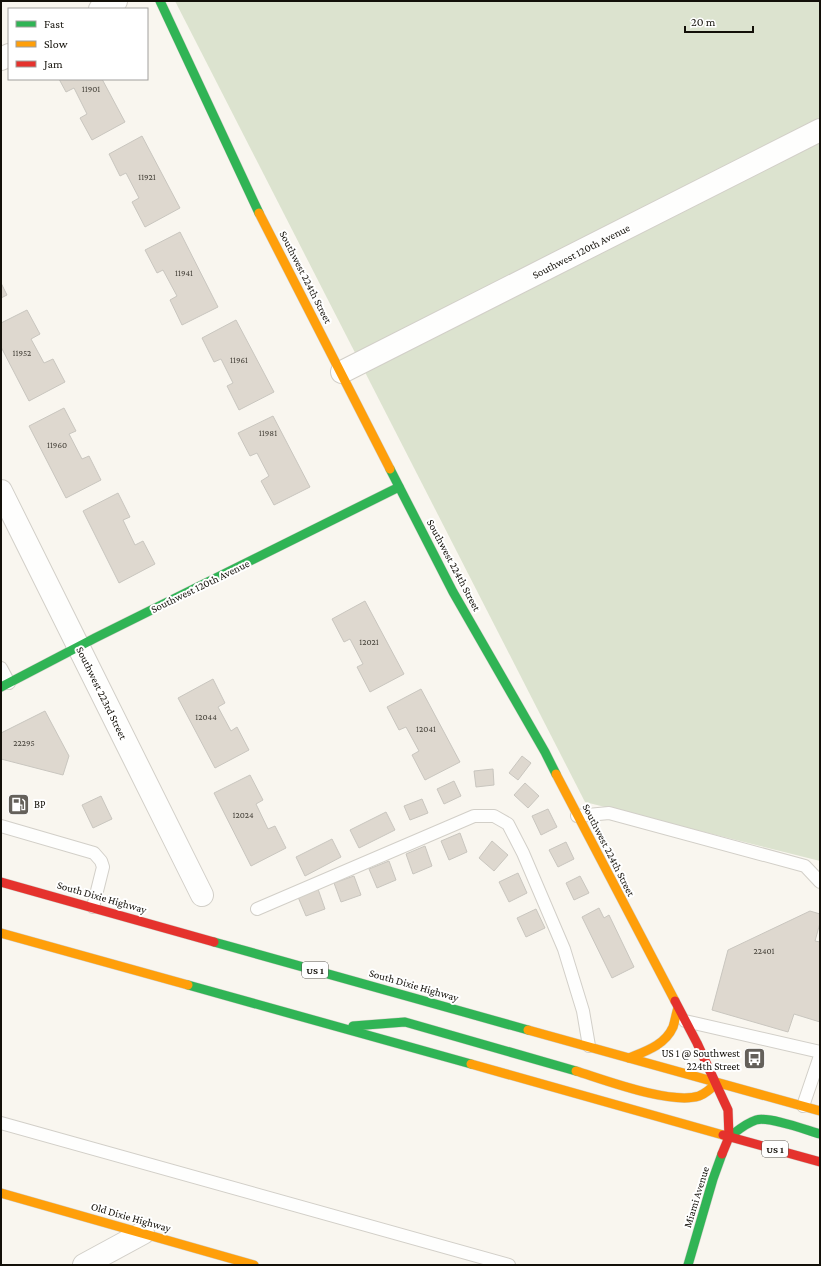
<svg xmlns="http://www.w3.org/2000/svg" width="821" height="1266" viewBox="0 0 821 1266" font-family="'Crimson Pro',serif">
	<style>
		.green { fill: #dce3cf }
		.building { fill: #ded8cf; stroke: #c9c6bf }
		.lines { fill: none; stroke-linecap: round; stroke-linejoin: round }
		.lane-casing { stroke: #d2cfc8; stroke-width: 14 }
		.street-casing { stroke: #d2cfc8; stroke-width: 24 }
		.fast-casing { stroke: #d2cfc8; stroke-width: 10 }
		.slow-casing { stroke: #d2cfc8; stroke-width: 10 }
		.jam-casing { stroke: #d2cfc8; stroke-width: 10 }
		.lane { stroke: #fefefd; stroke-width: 12 }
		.street { stroke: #fefefd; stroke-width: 22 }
		.fast { stroke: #30b455; stroke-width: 9 }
		.slow { stroke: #ff9f0a; stroke-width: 9 }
		.jam { stroke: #e5322d; stroke-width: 9 }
		.labels { text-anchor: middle; stroke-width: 4; stroke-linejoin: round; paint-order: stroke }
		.number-label { font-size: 9px; fill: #46423a }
		.shield { fill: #fff; stroke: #5a5853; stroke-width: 1 }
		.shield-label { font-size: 10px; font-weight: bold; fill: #131009 }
		.street-label { font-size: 11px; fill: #131009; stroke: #fff }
		.poi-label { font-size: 11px; fill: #131009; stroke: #fff; text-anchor: start }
	</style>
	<rect width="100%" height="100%" fill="#f9f6ef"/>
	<path class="green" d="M 175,1 L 820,1 L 820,861 L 585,802 Z"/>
	<g class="building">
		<path d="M 59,79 L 102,79 L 125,122 L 92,140 L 80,118 L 87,114 L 74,88 L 66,92 Z"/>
		<path d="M 142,136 L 180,208 L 145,227 L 132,202 L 139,198 L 126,173 L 120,176 L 109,154 Z"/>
		<path d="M 180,232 L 218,307 L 182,325 L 170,300 L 177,296 L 163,270 L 157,273 L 145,250 Z"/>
		<path d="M 1,283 L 7,295 L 1,298 Z"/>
		<path d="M 27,310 L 40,334 L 31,339 L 44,363 L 53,359 L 65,382 L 29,401 L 1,347 L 1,323 Z"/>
		<path d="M 236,320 L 274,392 L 239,410 L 227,386 L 233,383 L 221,359 L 214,362 L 202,338 Z"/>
		<path d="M 64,408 L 76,431 L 69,434 L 82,459 L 89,456 L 101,480 L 66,498 L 29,426 Z"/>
		<path d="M 273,416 L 310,487 L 274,505 L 261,481 L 269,476 L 257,453 L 250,456 L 238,433 Z"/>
		<path d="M 118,493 L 130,517 L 123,520 L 135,545 L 143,541 L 155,564 L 119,583 L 83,511 Z"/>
		<path d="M 365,601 L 404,674 L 370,692 L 357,667 L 363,664 L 350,639 L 344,642 L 332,619 Z"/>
		<path d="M 213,679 L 225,703 L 218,707 L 231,731 L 237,727 L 249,750 L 215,768 L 178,698 Z"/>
		<path d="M 421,689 L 460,762 L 425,780 L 412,755 L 419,751 L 406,727 L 399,730 L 387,707 Z"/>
		<path d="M 45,711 L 69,756 L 63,775 L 1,759 L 1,733 Z"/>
		<path d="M 522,756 L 531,763 L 518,780 L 509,773 Z"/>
		<path d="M 493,769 L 494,785 L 476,787 L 474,771 Z"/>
		<path d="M 250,775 L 263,800 L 256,804 L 268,829 L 275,826 L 286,848 L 251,866 L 214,793 Z"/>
		<path d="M 454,781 L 461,796 L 444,804 L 437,789 Z"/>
		<path d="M 525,783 L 539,796 L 528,808 L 514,795 Z"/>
		<path d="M 101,796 L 112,819 L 93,828 L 82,805 Z"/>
		<path d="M 422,799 L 428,813 L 410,820 L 404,806 Z"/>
		<path d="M 548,809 L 557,827 L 541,835 L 532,816 Z"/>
		<path d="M 386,812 L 395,830 L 359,848 L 350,830 Z"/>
		<path d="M 460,833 L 467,852 L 449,860 L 441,841 Z"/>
		<path d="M 332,839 L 341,857 L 305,876 L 296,857 Z"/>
		<path d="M 492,841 L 508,855 L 494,871 L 479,858 Z"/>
		<path d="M 566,842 L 574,859 L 558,867 L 549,850 Z"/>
		<path d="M 425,846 L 432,866 L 413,874 L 406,854 Z"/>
		<path d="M 389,861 L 396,880 L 377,888 L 369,869 Z"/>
		<path d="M 518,873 L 527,893 L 509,902 L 499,882 Z"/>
		<path d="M 354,876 L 361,895 L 341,902 L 334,883 Z"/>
		<path d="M 580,876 L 589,893 L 574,900 L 566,883 Z"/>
		<path d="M 318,889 L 325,909 L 306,916 L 298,897 Z"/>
		<path d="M 599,908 L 604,918 L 609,915 L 634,967 L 612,978 L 582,917 Z"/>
		<path d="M 536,909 L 545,928 L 526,937 L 517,918 Z"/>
		<path d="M 810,911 L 820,914 L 820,923 L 815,941 L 820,942 L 820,1022 L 794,1014 L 788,1032 L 712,1010 L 728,950 Z"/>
	</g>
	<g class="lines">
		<defs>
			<g id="lane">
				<path d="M 1,668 L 9,683"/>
				<path d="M 577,816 L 609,813 L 805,866 L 820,882"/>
				<path d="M 1,826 L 94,853 L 101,861 L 103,867 L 93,907"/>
				<path d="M 257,909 L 474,816 L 494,816 L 508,824 L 523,853 L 564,949 L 583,1011 L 589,1046"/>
				<path d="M 685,1021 L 820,1052"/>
				<path d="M 803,1106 L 820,1056"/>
				<path d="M 1,1123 L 509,1265"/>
			</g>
			<g id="street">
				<path d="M 100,9 L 116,1"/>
				<path d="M 1,59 L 9,55"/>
				<path d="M 342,372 L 820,130"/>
				<path d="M 1,491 L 202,895"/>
				<path d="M 84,1265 L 143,1233"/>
			</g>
			<g id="fast">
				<path d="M 160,1 L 259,213"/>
				<path d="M 390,469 L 453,592 L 545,752 L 556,774"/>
				<path d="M 1,687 L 95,638 L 399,487"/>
				<path d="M 214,942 L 528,1030"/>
				<path d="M 188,985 L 471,1064"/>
				<path d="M 353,1026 L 405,1022 L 576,1071"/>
				<path d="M 729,1137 C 737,1131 746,1123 756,1120 C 769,1116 806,1130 820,1134"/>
				<path d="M 688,1265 L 713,1179 L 722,1154"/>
			</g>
			<g id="slow">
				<path d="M 259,213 L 390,469"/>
				<path d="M 556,774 L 675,1001"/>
				<path d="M 1,933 L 188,985"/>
				<path d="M 528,1030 L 820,1111"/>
				<path d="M 629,1058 C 646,1051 665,1045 673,1027 C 675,1021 676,1014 678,1008"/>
				<path d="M 471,1064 L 723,1135"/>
				<path d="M 576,1071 C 605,1080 671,1105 699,1096 C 706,1093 711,1089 716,1083"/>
				<path d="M 1,1193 L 254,1265"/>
			</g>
			<g id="jam">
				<path d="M 1,882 L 214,942"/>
				<path d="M 675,1001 L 697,1043 L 728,1110 L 729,1137 L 722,1154"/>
				<path d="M 723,1135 L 820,1162"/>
			</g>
		</defs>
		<use href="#lane" class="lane-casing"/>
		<use href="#street" class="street-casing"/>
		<use href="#fast" class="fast-casing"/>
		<use href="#slow" class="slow-casing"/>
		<use href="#jam" class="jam-casing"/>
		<use href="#lane" class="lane"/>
		<use href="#street" class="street"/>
		<use href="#fast" class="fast"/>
		<use href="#slow" class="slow"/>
		<use href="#jam" class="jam"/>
	</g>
	<defs>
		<symbol id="fuel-square" viewBox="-11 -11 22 22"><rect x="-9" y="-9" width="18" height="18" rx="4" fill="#64605a" stroke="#fff"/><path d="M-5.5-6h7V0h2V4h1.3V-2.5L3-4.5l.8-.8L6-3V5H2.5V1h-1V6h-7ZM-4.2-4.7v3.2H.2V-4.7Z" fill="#fff"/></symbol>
		<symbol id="bus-square" viewBox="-11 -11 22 22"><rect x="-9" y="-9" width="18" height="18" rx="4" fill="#64605a" stroke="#fff"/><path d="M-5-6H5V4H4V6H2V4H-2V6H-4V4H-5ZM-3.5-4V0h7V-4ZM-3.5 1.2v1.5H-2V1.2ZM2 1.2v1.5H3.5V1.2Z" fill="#fff"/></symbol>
	</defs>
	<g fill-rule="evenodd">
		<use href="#fuel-square" x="6" y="792" width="25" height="25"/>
		<use href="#bus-square" x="742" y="1046" width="25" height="25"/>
	</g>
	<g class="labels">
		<g class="number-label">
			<text x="91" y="92">11901</text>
			<text x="147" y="180">11921</text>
			<text x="184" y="276">11941</text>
			<text x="22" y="356">11952</text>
			<text x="239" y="363">11961</text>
			<text x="268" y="436">11981</text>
			<text x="57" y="448">11960</text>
			<text x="369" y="645">12021</text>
			<text x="206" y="720">12044</text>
			<text x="426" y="732">12041</text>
			<text x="24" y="746">22295</text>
			<text x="243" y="818">12024</text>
			<text x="764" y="954">22401</text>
		</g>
		<g class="shield">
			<rect x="302" y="962" width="26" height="16" rx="3"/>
			<rect x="762" y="1141" width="26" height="16" rx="3"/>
		</g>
		<g class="shield-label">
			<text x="315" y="974">US 1</text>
			<text x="775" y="1153">US 1</text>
		</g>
		<g class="street-label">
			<text transform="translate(581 251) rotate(-27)" y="4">Southwest 120th Avenue</text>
			<text transform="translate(306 277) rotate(63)" y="4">Southwest 224th Street</text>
			<text transform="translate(454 565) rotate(62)" y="4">Southwest 224th Street</text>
			<text transform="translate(200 586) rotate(-26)" y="4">Southwest 120th Avenue</text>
			<text transform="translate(102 693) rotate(64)" y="4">Southwest 223rd Street</text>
			<text transform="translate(609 850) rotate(63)" y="4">Southwest 224th Street</text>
			<text transform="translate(102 897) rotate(16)" y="4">South Dixie Highway</text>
			<text transform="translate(414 985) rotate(16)" y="4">South Dixie Highway</text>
			<text transform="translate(696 1197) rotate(-73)" y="4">Miami Avenue</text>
			<text transform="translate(131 1217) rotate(16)" y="4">Old Dixie Highway</text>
		</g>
		<g class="poi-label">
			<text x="34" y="808">BP</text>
			<text x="740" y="1057" text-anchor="end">US 1 @ Southwest<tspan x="740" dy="13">224th Street</tspan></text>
		</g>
	</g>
	<rect width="821" height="1266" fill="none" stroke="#131009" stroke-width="4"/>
	<rect x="8" y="8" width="140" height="72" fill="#ffffff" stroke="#a19f9d"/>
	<rect x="16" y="21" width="20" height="6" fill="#30b455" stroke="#a19f9d"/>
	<text x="44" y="28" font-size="12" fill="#131009">Fast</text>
	<rect x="16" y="41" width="20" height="6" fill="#ff9f0a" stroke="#a19f9d"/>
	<text x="44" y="48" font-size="12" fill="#131009">Slow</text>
	<rect x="16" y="61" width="20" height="6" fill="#e5322d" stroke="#a19f9d"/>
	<text x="44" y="68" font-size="12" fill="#131009">Jam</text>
	<path d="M685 26v6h68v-6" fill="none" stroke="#131009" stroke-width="2"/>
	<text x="691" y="26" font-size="12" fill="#131009" stroke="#ffffff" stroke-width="3" paint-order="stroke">20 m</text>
</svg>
